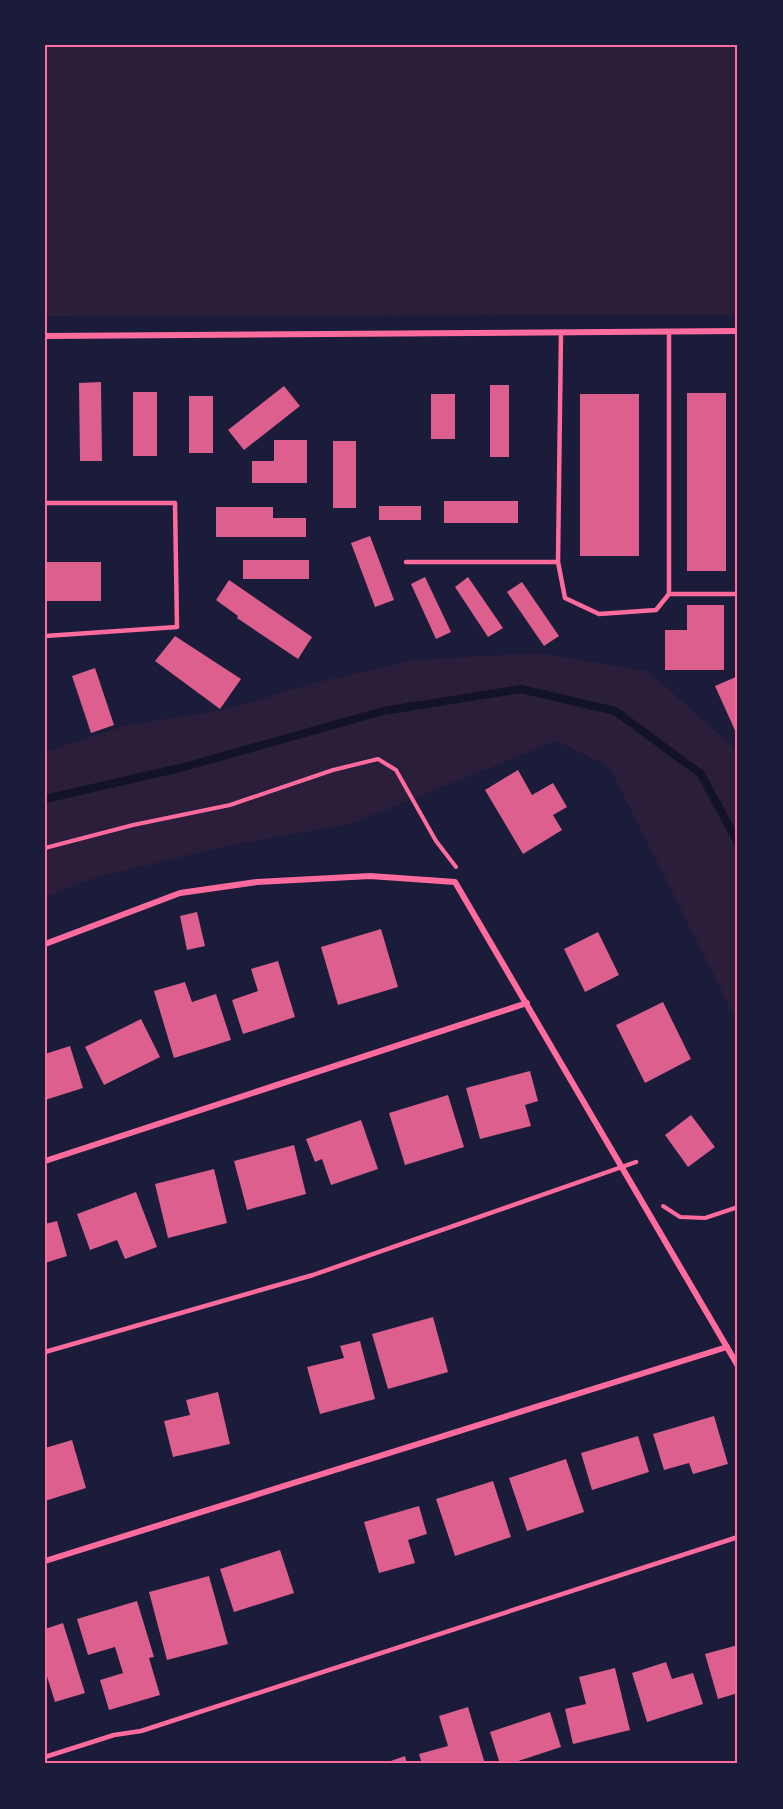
<svg xmlns="http://www.w3.org/2000/svg" width="783" height="1809" viewBox="0 0 783 1809" font-family="'Playfair Display',serif">
	<style>
		.green { fill: #2a1e3b }
		.lines { fill: none; stroke-linecap: round; stroke-linejoin: round }
		.stream { stroke: #12122b; stroke-width: 8 }
		.building { fill: #dd5f8e }
		.path { stroke: #ff6b9d; stroke-width: 4 }
		.service { stroke: #ff6b9d; stroke-width: 4.5 }
		.minor { stroke: #ff6b9d; stroke-width: 6 }
		.neatline { fill: none; stroke: #ff6b9d; stroke-width: 2 }
	</style>
	<rect width="100%" height="100%" fill="#1b1b3a"/>
	<g class="green">
		<path d="M 50,45 L 738,45 L 738,315 L 45,316 L 45,48 Z"/>
		<path d="M 539,653 L 648,671 L 738,751 L 738,1023 L 609,766 L 556,741 L 351,824 L 226,846 L 95,878 L 45,897 L 45,752 L 127,725 L 223,710 L 314,683 L 414,660 Z"/>
	</g>
	<g class="lines">
		<path class="stream" d="M 45,799 L 184,767 L 383,711 L 521,689 L 615,711 L 701,774 L 738,843"/>
	</g>
	<g class="building">
		<path d="M 101,382 L 102,461 L 80,461 L 79,383 Z"/>
		<rect x="490" y="385" width="19" height="72"/>
		<path d="M 284,386 L 300,406 L 244,450 L 228,430 Z"/>
		<rect x="133" y="392" width="24" height="64"/>
		<rect x="687" y="393" width="39" height="178"/>
		<rect x="431" y="394" width="24" height="45"/>
		<rect x="580" y="394" width="59" height="162"/>
		<rect x="189" y="396" width="24" height="57"/>
		<path d="M 274,440 L 307,440 L 307,483 L 252,483 L 252,461 L 274,461 Z"/>
		<rect x="333" y="441" width="23" height="67"/>
		<rect x="444" y="501" width="74" height="22"/>
		<rect x="379" y="506" width="42" height="14"/>
		<path d="M 216,507 L 273,507 L 273,518 L 306,518 L 306,537 L 216,537 Z"/>
		<path d="M 370,536 L 394,600 L 375,607 L 351,543 Z"/>
		<rect x="243" y="560" width="66" height="19"/>
		<rect x="45" y="562" width="56" height="39"/>
		<path d="M 425,577 L 451,632 L 436,639 L 411,584 Z"/>
		<path d="M 468,577 L 503,628 L 488,637 L 455,587 Z"/>
		<path d="M 229,580 L 312,637 L 298,659 L 237,618 L 238,616 L 216,600 Z"/>
		<path d="M 522,582 L 559,636 L 544,646 L 507,592 Z"/>
		<path d="M 687,605 L 724,605 L 724,670 L 665,670 L 665,630 L 687,630 Z"/>
		<path d="M 175,636 L 241,679 L 220,709 L 155,661 Z"/>
		<path d="M 95,668 L 114,725 L 91,733 L 72,676 Z"/>
		<path d="M 738,676 L 738,737 L 715,686 Z"/>
		<path d="M 518,770 L 532,795 L 553,783 L 567,807 L 553,815 L 562,830 L 523,854 L 485,790 Z"/>
		<path d="M 197,912 L 205,946 L 187,950 L 180,916 Z"/>
		<path d="M 381,929 L 398,987 L 338,1005 L 321,947 Z"/>
		<path d="M 598,932 L 619,975 L 585,992 L 564,949 Z"/>
		<path d="M 278,961 L 295,1017 L 243,1034 L 232,1000 L 258,991 L 251,969 Z"/>
		<path d="M 185,982 L 192,1002 L 216,994 L 231,1040 L 174,1058 L 154,991 Z"/>
		<path d="M 663,1002 L 691,1059 L 645,1083 L 616,1025 Z"/>
		<path d="M 141,1019 L 160,1057 L 104,1085 L 85,1047 Z"/>
		<path d="M 70,1046 L 83,1088 L 45,1100 L 45,1054 Z"/>
		<path d="M 530,1071 L 538,1101 L 525,1105 L 531,1126 L 480,1139 L 466,1088 Z"/>
		<path d="M 448,1095 L 464,1147 L 405,1165 L 389,1113 Z"/>
		<path d="M 691,1115 L 715,1147 L 688,1167 L 665,1135 Z"/>
		<path d="M 361,1120 L 378,1169 L 331,1185 L 322,1159 L 315,1162 L 306,1139 Z"/>
		<path d="M 294,1145 L 306,1194 L 247,1210 L 234,1161 Z"/>
		<path d="M 214,1169 L 227,1223 L 168,1238 L 155,1184 Z"/>
		<path d="M 136,1192 L 157,1247 L 125,1259 L 117,1240 L 90,1250 L 77,1214 Z"/>
		<path d="M 57,1221 L 67,1256 L 45,1263 L 45,1224 Z"/>
		<path d="M 433,1317 L 448,1372 L 388,1389 L 372,1334 Z"/>
		<path d="M 360,1341 L 375,1399 L 320,1414 L 307,1367 L 344,1358 L 340,1346 Z"/>
		<path d="M 218,1392 L 230,1444 L 173,1457 L 164,1421 L 190,1415 L 186,1400 Z"/>
		<path d="M 714,1416 L 728,1464 L 693,1474 L 689,1463 L 664,1470 L 653,1434 Z"/>
		<path d="M 638,1436 L 649,1472 L 592,1490 L 581,1453 Z"/>
		<path d="M 72,1440 L 86,1488 L 45,1501 L 45,1448 Z"/>
		<path d="M 566,1459 L 584,1512 L 527,1531 L 509,1478 Z"/>
		<path d="M 493,1481 L 511,1537 L 455,1556 L 436,1499 Z"/>
		<path d="M 419,1506 L 427,1534 L 408,1540 L 415,1563 L 379,1573 L 364,1522 Z"/>
		<path d="M 280,1550 L 294,1593 L 234,1612 L 220,1569 Z"/>
		<path d="M 209,1576 L 228,1644 L 167,1660 L 149,1592 Z"/>
		<path d="M 137,1601 L 154,1657 L 149,1658 L 160,1695 L 109,1710 L 100,1680 L 123,1673 L 115,1647 L 88,1655 L 77,1619 Z"/>
		<path d="M 63,1623 L 85,1693 L 55,1702 L 45,1670 L 45,1629 Z"/>
		<path d="M 738,1645 L 738,1693 L 718,1699 L 705,1654 Z"/>
		<path d="M 666,1662 L 672,1679 L 693,1673 L 703,1704 L 647,1722 L 632,1673 Z"/>
		<path d="M 615,1668 L 630,1730 L 573,1744 L 565,1709 L 586,1704 L 579,1677 Z"/>
		<path d="M 468,1707 L 485,1764 L 422,1764 L 419,1754 L 448,1746 L 439,1716 Z"/>
		<path d="M 550,1712 L 561,1747 L 509,1764 L 500,1764 L 490,1732 Z"/>
		<path d="M 405,1756 L 407,1764 L 382,1764 Z"/>
	</g>
	<g class="lines">
		<g class="path">
			<path d="M 45,848 L 133,825 L 230,805 L 333,770 L 378,759 L 396,770 L 436,841 L 456,867"/>
			<path d="M 663,1206 L 680,1217 L 705,1218 L 738,1207"/>
		</g>
		<g class="service">
			<path d="M 561,332 L 558,562 L 565,598 L 599,614 L 656,610 L 669,594 L 738,594"/>
			<path d="M 669,332 L 669,594"/>
			<path d="M 45,503 L 175,503 L 177,627 L 45,636"/>
			<path d="M 406,562 L 558,562"/>
			<path d="M 45,1352 L 313,1275 L 636,1162"/>
			<path d="M 45,1757 L 114,1735 L 141,1731 L 738,1537"/>
		</g>
		<g class="minor">
			<path d="M 45,336 L 738,331"/>
			<path d="M 45,944 L 180,893 L 257,882 L 370,876 L 455,882 L 738,1366"/>
			<path d="M 45,1161 L 527,1003"/>
			<path d="M 45,1561 L 727,1347"/>
		</g>
	</g>
	<rect width="783" height="1809" fill="none" stroke="#1b1b3a" stroke-width="93"/>
	<rect x="46" y="46" width="690" height="1716" class="neatline"/>
</svg>
